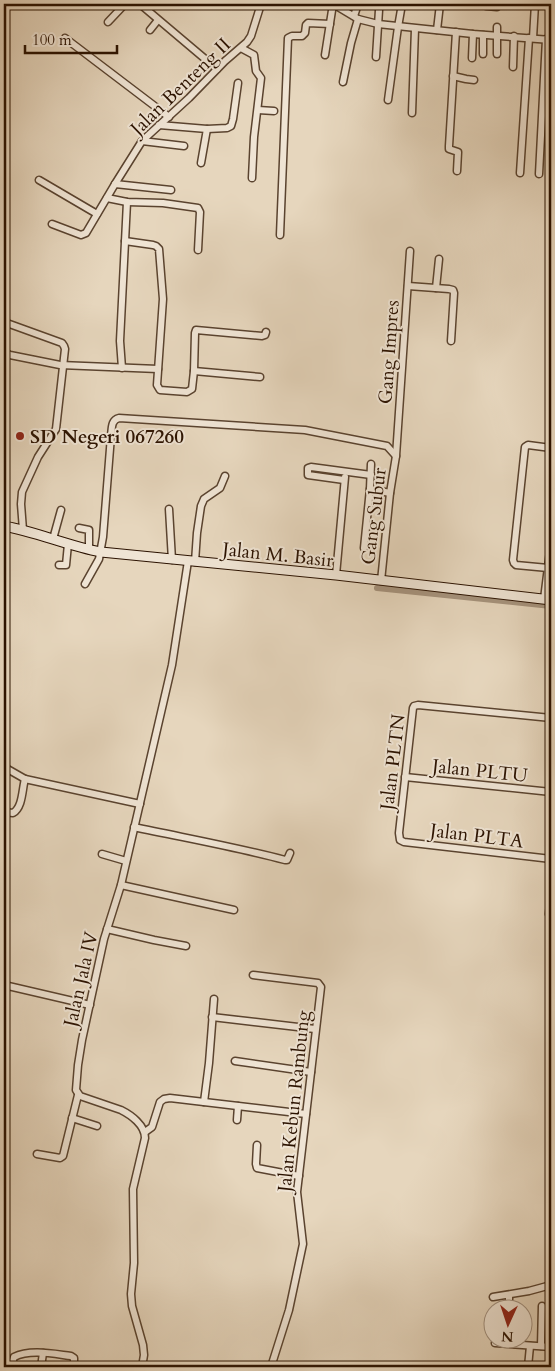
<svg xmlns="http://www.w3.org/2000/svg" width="555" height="1371" viewBox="0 0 555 1371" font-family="Cardo,serif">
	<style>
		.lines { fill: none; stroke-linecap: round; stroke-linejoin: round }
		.canal { stroke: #a6937d; stroke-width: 6 }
		.street-casing { stroke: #5a432f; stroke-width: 9 }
		.secondary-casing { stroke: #2b1200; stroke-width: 11 }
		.street { stroke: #efe4d4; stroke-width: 6 }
		.secondary { stroke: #efe4d4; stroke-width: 9 }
		.poi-dot { fill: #8f2418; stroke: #efe4d4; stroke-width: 2 }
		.labels { text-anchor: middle; stroke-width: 4; stroke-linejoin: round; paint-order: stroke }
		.street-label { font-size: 19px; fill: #2b1200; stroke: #efe4d4 }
		.poi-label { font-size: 19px; font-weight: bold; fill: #2b1200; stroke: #efe4d4; text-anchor: start }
	</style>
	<rect width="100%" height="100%" fill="#e6d6bd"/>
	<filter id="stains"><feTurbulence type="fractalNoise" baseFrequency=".004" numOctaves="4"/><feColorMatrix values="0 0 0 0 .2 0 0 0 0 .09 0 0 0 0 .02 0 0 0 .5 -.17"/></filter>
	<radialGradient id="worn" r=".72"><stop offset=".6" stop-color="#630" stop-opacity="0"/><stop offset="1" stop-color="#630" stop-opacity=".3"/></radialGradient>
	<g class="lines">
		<path class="canal" d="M 377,588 L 551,606"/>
		<defs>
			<g id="street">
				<path d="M 140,4 L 217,69"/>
				<path d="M 333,4 L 358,19 L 378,24 L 473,34 L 551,40"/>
				<path d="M 486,4 L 486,6 L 497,7"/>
				<path d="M 354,16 L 358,4"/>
				<path d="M 108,22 L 125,4"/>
				<path d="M 150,30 L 158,20"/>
				<path d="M 437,30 L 440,4"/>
				<path d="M 456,32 L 449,146 L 449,149 L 458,152 L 457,171"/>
				<path d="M 483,35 L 483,54"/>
				<path d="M 65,38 L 169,117"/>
				<path d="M 533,38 L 535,4"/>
				<path d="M 241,48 L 254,55 L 256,71 L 261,78 L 254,137 L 252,178"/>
				<path d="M 497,54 L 497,27"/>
				<path d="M 325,55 L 333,4"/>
				<path d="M 376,57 L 379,10"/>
				<path d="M 472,58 L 473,34"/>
				<path d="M 513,67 L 514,36"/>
				<path d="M 453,76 L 466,79 L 474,80"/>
				<path d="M 343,82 L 351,43 L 358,19"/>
				<path d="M 388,100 L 398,27 L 402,4"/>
				<path d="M 258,110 L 274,111"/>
				<path d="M 412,113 L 415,29"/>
				<path d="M 159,125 L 207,129 L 201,163"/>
				<path d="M 207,129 L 227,128 L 231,126 L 233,119 L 238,83"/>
				<path d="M 142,141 L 184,146"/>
				<path d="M 520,173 L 529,38"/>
				<path d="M 539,174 L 546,39"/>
				<path d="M 39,180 L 97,214"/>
				<path d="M 115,184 L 171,190"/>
				<path d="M 107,198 L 127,202 L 163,203 L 198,208 L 200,212 L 198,250"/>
				<path d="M 52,224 L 81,235 L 86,233 L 115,184 L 142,141 L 189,98 L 225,61 L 247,42 L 251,36 L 261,4"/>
				<path d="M 280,235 L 288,38 L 292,36 L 302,36 L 305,33 L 306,25 L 308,23 L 330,24"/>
				<path d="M 125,241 L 153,245 L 156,246 L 159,249 L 163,299 L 157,385 L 160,390 L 187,392 L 192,389 L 194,371 L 195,333 L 196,330 L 262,336 L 265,335 L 266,332"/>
				<path d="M 408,286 L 449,289 L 453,290 L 454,293 L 451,341"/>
				<path d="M 436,288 L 439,259"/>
				<path d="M 4,322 L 62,343 L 64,346 L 65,349 L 56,429 L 38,457 L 22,492 L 21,504 L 23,530"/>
				<path d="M 4,352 L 10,355 L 60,365 L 158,369"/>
				<path d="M 122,368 L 120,341 L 127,202"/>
				<path d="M 194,371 L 260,377"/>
				<path d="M 371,464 L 370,489 L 390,493"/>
				<path d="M 344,480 L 308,475 L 308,468 L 311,467 L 371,475"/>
				<path d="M 169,509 L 172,560"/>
				<path d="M 79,528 L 89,530 L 89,550"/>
				<path d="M 53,539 L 61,510"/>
				<path d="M 364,548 L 370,489"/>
				<path d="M 195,562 L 197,533 L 201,506 L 204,499 L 220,488 L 225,476"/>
				<path d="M 59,565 L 66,565 L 68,544"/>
				<path d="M 548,568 L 516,565 L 514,563 L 513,560 L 525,447 L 528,445 L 551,448"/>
				<path d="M 336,575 L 345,477"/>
				<path d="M 381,581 L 390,493 L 396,456 L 410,251"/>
				<path d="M 85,584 L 99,559 L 103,537 L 111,436 C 112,428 111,420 119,418 L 305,430 L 387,446 L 396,456"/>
				<path d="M 544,599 L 551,543"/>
				<path d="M 551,718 L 418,705 L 414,706 L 413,708 L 399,833 L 400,840 L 404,842 L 551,859"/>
				<path d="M 4,767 L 25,779"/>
				<path d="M 405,777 L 551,792"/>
				<path d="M 4,812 L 13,813 C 23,807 22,789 25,779 L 140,804"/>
				<path d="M 134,827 C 185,838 236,847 285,860 L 287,860 L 290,853"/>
				<path d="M 102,854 L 126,861"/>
				<path d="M 121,885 L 234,910"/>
				<path d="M 551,893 L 549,914 L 551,922"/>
				<path d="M 107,929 L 154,940 L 186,946"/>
				<path d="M 253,975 L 318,983 L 321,987 L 297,1192 L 303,1244 L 289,1310 L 271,1367"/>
				<path d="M 4,985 L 90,1005"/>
				<path d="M 212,1017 L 315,1029"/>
				<path d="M 235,1061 L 311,1072"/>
				<path d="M 204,1102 L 209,1063 L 214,999"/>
				<path d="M 72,1118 L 97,1126"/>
				<path d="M 237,1120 L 238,1106"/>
				<path d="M 145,1132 L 152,1127 L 160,1102 L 164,1099 L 170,1098 L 306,1114"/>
				<path d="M 257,1145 L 256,1164 L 257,1168 L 299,1176"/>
				<path d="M 37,1154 L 60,1158 L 63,1156 L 78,1095"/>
				<path d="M 493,1297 L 529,1291 L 551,1285"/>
				<path d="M 509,1308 L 509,1295"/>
				<path d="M 495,1343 L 551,1347"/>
				<path d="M 541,1346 L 542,1306"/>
				<path d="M 11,1367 L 14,1357 C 30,1349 54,1354 71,1356 L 74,1358 L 74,1367"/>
				<path d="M 41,1367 L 43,1353"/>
				<path d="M 142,1367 L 144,1355 L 143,1345 L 132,1306 L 131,1294 L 134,1263 L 133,1189 L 145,1138 C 145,1125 131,1115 121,1110 L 80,1096 L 76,1090 L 78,1065 L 82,1040 L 104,939 L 121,885 L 172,665 L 188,561"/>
				<path d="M 528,1367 L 530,1346"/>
			</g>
			<path id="secondary" d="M 4,526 C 37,532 68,546 101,552 L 336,575 L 551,600"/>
		</defs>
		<use href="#street" class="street-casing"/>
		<use href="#secondary" class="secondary-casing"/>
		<use href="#street" class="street"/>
		<use href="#secondary" class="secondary"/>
	</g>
	<circle class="poi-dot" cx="20" cy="436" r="5"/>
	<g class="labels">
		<g class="street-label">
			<text transform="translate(180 86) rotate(-44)" y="7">Jalan Benteng II</text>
			<text transform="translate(388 352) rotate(-86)" y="7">Gang Impres</text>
			<text transform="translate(373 516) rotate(-83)" y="7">Gang Subur</text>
			<text transform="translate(278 554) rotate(6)" y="7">Jalan M. Basir</text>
			<text transform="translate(392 762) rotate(-83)" y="7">Jalan PLTN</text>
			<text transform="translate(480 770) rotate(6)" y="7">Jalan PLTU</text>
			<text transform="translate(477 835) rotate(7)" y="7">Jalan PLTA</text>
			<text transform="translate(80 979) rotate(-77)" y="7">Jalan Jala IV</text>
			<text transform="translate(293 1101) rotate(-84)" y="7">Jalan Kebun Rambung</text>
		</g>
		<g class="poi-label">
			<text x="30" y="443">SD Negeri 067260</text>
		</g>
	</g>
	<rect width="555" height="1371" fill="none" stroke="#e6d6bd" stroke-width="20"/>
	<rect x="5" y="5" width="545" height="1361" fill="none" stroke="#2b1200" stroke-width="2.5"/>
	<rect x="10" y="10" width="535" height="1351" fill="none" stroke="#2b1200"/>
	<g transform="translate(508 1324) rotate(183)"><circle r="24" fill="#efe4d4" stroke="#a1907f"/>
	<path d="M0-4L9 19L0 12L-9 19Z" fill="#8f2418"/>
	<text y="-8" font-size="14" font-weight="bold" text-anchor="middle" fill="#2b1200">N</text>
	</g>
	<path d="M25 45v8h92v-8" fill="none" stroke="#2b1200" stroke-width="2.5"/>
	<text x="32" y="45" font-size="15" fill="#2b1200" stroke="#efe4d4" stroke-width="4" paint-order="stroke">100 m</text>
	<rect width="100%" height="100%" filter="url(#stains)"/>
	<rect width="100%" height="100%" fill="url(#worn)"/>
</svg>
